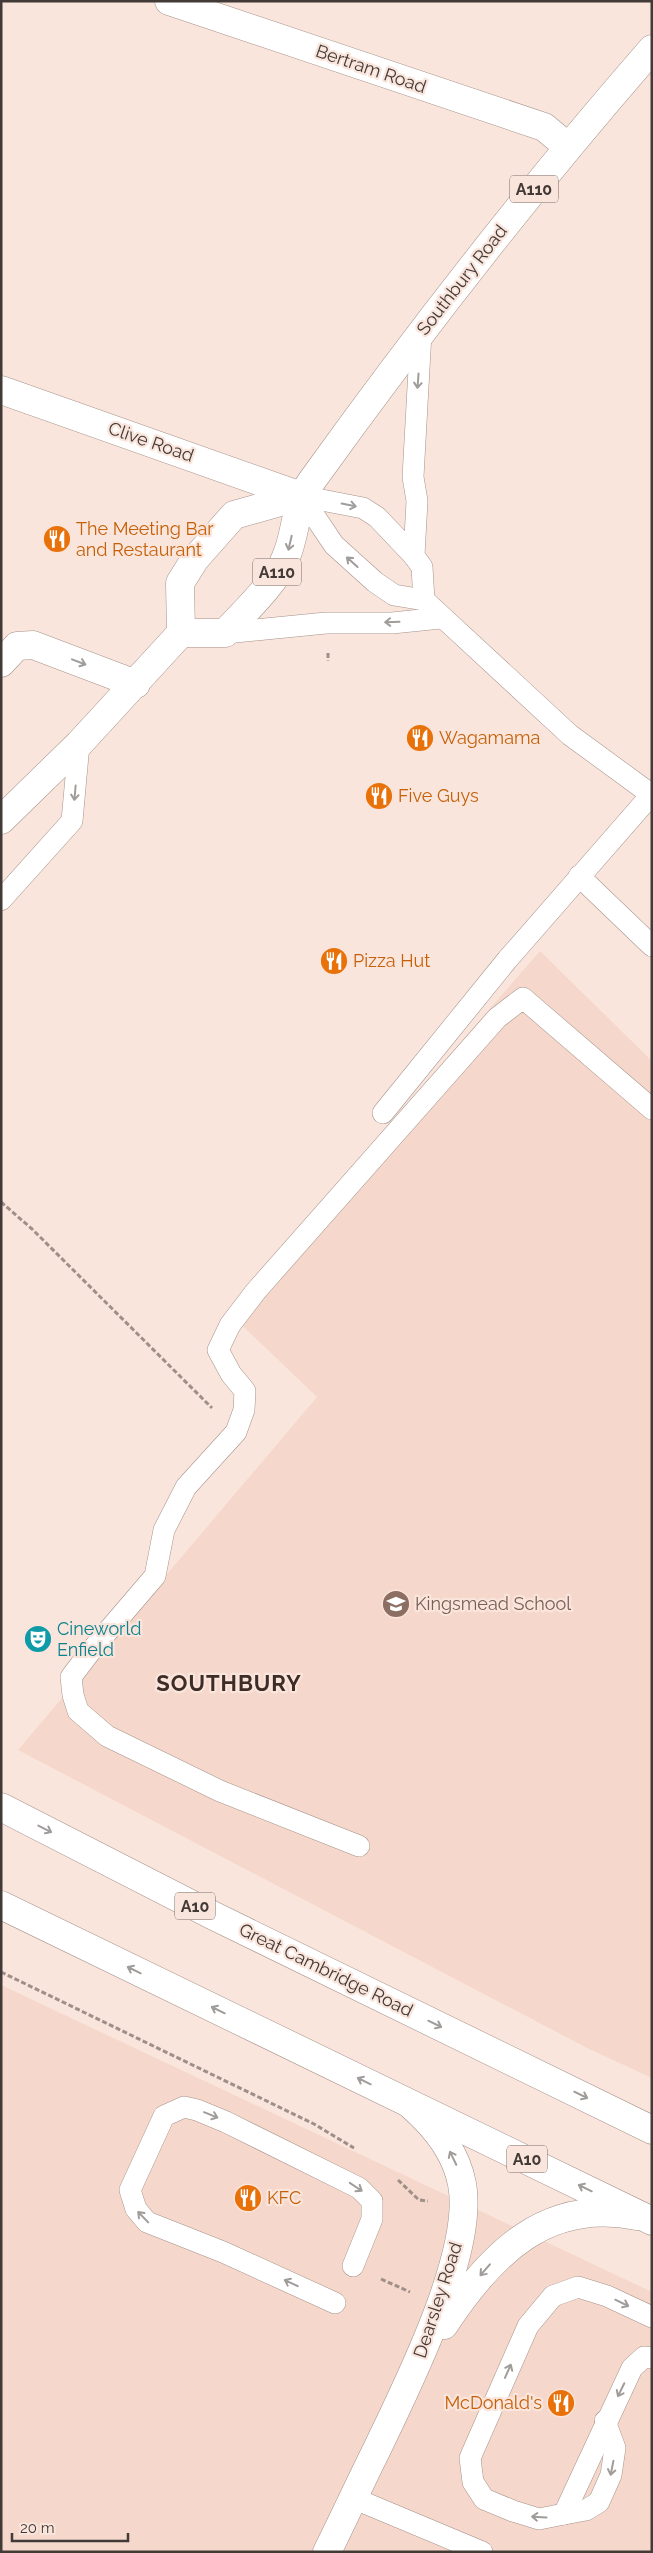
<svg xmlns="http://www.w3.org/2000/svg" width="653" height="2553" viewBox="0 0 653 2553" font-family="Raleway,sans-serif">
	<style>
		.built { fill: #f5d8cb }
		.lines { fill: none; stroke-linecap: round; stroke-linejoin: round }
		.service-casing { stroke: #a59289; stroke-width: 22 }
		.minor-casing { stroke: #a59289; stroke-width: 29 }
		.primary-casing { stroke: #a59289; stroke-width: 29 }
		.trunk-casing { stroke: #a59289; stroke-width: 29 }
		.path { stroke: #9e8f89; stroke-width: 3; stroke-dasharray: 5 2.5; stroke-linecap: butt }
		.service { stroke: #fff; stroke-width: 21 }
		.minor { stroke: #fff; stroke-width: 28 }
		.primary { stroke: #fff; stroke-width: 28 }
		.trunk { stroke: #fff; stroke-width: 28 }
		.oneway { stroke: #a09c9a }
		.labels { text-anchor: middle; stroke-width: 4.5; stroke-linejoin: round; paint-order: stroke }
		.shield { fill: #fae5dc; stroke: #796d68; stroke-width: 1 }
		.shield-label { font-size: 16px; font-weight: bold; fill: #423a36 }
		.street-label { font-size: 18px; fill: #423a36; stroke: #fae5dc }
		.food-label { font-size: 18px; fill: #c56008; stroke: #fae5dc; text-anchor: start }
		.education-label { font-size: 18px; fill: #785e54; stroke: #fae5dc; text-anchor: start }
		.culture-label { font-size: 18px; fill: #0d838f; stroke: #fae5dc; text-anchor: start }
		.district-label { font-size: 22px; font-weight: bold; letter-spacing: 1px; fill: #3d2d26; stroke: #fae5dc }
	</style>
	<rect width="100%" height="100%" fill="#fae5dc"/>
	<g class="built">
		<path d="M 540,951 L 652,1061 L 652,2078 L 589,2049 L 18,1750 L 317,1397 L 227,1311 Z"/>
		<path d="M 1,1985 L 652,2292 L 652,2552 L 1,2552 Z"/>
	</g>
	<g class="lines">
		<defs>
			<g id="service">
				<path d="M 421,333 L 413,477 L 417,501 L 414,556 L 422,567 L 424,600"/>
				<path d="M 301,496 L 334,545 L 375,582 L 394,595 L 424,600 L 570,735 L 652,795"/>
				<path d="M 301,496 L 363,508 L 377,517 L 414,556"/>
				<path d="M 225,633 L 326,623 L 392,623 L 441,618"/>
				<path d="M 579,876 L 652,946"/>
				<path d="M 1,900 L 72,821 L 79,744"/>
				<path d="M 383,1113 L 507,960 L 652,794"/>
				<path d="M 359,1846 L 220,1791 L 107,1736 L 78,1711 L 73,1695 L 71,1677 L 90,1652 L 155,1576 L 164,1530 L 186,1487 L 236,1432 L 244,1410 L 245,1391 L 231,1374 L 218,1350 L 230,1325 L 256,1291 L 497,1018 L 523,998 L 652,1109"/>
				<path d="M 335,2303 L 223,2252 L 147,2222 L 136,2209 L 130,2190 L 164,2116 L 184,2107 L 197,2110 L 226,2122 L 359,2188 L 372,2201 L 372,2219 L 353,2266"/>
				<path d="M 652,2317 L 607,2296 L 578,2287 L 553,2296 L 528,2326 L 470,2458 L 473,2482 L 484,2499 L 513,2511 L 539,2519 L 564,2514 L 632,2368 L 644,2357 L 652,2358"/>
				<path d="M 353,2498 L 482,2552"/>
				<path d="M 564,2514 L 586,2510 L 599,2502 L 611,2475 L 615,2448 L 605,2421"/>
			</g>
			<g id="minor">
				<path d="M 169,1 L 544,127 L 567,146"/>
				<path d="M 1,390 L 301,496"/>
				<path d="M 1,663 L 17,646 L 33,645 L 136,684"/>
				<path d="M 444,2325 C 490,2255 546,2197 637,2216"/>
				<path d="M 327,2552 C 344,2518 360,2483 377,2449 C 407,2386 475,2252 462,2184 C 456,2152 436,2127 412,2106"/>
			</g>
			<g id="primary">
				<path d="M 181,633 L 225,633 C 244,612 276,583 286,557 C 297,531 294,506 311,482 C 418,333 531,188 652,49"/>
				<path d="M 1,820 L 79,744 L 181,633 L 180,583 L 195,559 L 234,515 L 301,496"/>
			</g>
			<g id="trunk">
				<path d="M 1,1807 L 212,1915 L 652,2130"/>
				<path d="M 1,1905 L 652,2221"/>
			</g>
		</defs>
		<use href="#service" class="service-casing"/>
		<use href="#minor" class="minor-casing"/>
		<use href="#primary" class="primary-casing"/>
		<use href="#trunk" class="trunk-casing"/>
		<g class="path">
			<path d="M 328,653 L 328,661"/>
			<path d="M 1,1202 L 32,1229 L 212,1408"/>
			<path d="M 1,1972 L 314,2124 L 354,2148"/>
			<path d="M 398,2180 L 419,2200 L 428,2201"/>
			<path d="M 381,2279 L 410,2292"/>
		</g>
		<use href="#service" class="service"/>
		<use href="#minor" class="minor"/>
		<use href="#primary" class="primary"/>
		<use href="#trunk" class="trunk"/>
	</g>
	<defs><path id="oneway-shaft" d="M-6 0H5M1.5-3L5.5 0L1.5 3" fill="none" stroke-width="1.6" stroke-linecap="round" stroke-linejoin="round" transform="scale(1.25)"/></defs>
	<g class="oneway">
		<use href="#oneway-shaft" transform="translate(418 381) rotate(94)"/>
		<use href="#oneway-shaft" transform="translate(349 505) rotate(11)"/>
		<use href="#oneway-shaft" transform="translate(290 543) rotate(103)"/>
		<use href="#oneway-shaft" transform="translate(352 562) rotate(-138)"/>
		<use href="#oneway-shaft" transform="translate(392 622) rotate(178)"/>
		<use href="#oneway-shaft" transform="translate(79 662) rotate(21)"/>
		<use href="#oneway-shaft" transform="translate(75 793) rotate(95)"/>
		<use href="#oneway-shaft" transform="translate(45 1829) rotate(27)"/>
		<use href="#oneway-shaft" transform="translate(134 1970) rotate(-154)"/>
		<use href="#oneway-shaft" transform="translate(218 2010) rotate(-154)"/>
		<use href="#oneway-shaft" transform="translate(435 2024) rotate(26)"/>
		<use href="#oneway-shaft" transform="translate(364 2081) rotate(-154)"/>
		<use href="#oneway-shaft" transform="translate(581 2095) rotate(26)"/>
		<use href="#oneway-shaft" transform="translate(211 2115) rotate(22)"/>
		<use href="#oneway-shaft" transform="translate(453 2158) rotate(-116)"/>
		<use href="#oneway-shaft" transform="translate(356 2187) rotate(34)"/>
		<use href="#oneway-shaft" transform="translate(585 2188) rotate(-154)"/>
		<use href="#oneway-shaft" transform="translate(143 2217) rotate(-134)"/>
		<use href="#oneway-shaft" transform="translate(485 2270) rotate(131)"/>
		<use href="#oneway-shaft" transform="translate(291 2283) rotate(-155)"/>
		<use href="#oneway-shaft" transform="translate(622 2303) rotate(26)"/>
		<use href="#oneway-shaft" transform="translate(508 2371) rotate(-66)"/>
		<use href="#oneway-shaft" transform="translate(621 2390) rotate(116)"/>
		<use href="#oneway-shaft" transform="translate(612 2468) rotate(101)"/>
		<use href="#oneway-shaft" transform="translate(539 2517) rotate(-177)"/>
	</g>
	<defs>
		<symbol id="restaurant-disc" viewBox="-11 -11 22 22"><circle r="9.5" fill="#e8710a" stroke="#fae5dc"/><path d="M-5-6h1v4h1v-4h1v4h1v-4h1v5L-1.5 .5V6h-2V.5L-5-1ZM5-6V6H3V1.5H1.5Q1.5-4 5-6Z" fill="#fff"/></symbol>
		<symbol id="school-disc" viewBox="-11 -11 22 22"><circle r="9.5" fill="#8d6e63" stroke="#fae5dc"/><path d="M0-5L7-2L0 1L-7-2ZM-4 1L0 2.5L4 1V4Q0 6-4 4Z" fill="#fff"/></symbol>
		<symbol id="theatre-disc" viewBox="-11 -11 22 22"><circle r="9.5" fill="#0f9aa8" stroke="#fae5dc"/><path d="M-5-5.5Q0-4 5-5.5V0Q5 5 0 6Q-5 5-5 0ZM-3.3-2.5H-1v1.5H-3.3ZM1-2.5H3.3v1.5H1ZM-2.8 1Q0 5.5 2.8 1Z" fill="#fff"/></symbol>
	</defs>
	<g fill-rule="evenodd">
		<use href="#restaurant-disc" x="41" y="523" width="32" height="32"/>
		<use href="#restaurant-disc" x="404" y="722" width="32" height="32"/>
		<use href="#restaurant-disc" x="363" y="780" width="32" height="32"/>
		<use href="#restaurant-disc" x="318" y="945" width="32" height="32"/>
		<use href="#school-disc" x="380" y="1588" width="32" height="32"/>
		<use href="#theatre-disc" x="22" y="1623" width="32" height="32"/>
		<use href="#restaurant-disc" x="232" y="2182" width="32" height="32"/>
		<use href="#restaurant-disc" x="545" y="2387" width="32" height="32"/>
	</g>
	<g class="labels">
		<g class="shield">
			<rect x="510" y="175.5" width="48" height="27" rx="4"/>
			<rect x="253" y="558.5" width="48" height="27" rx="4"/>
			<rect x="175" y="1892.5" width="40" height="27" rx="4"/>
			<rect x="507" y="2145.5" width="40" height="27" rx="4"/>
		</g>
		<g class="shield-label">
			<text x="534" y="195">A110</text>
			<text x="277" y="578">A110</text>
			<text x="195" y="1912">A10</text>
			<text x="527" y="2165">A10</text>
		</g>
		<g class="street-label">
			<text transform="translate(371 69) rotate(19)" y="6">Bertram Road</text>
			<text transform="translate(462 280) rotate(-52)" y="6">Southbury Road</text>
			<text transform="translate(151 442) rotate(19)" y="6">Clive Road</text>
			<text transform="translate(326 1970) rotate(26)" y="6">Great Cambridge Road</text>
			<text transform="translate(438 2300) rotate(-72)" y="6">Dearsley Road</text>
		</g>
		<g class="food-label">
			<text x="76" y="535">The Meeting Bar<tspan x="76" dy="21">and Restaurant</tspan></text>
			<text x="439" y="744">Wagamama</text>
			<text x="398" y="802">Five Guys</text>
			<text x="353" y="967">Pizza Hut</text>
			<text x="267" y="2204">KFC</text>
			<text x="542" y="2409" text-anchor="end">McDonald's</text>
		</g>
		<g class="education-label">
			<text x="415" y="1610">Kingsmead School</text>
		</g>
		<g class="culture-label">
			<text x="57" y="1635">Cineworld<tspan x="57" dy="21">Enfield</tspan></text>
		</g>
		<g class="district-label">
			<text x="229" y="1691">SOUTHBURY</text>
		</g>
	</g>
	<rect width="653" height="2553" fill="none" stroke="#423a36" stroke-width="5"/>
	<path d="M12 2533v8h116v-8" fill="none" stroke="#423a36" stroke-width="2.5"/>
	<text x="20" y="2533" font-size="15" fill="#423a36" stroke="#fae5dc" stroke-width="4" paint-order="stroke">20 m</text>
</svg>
